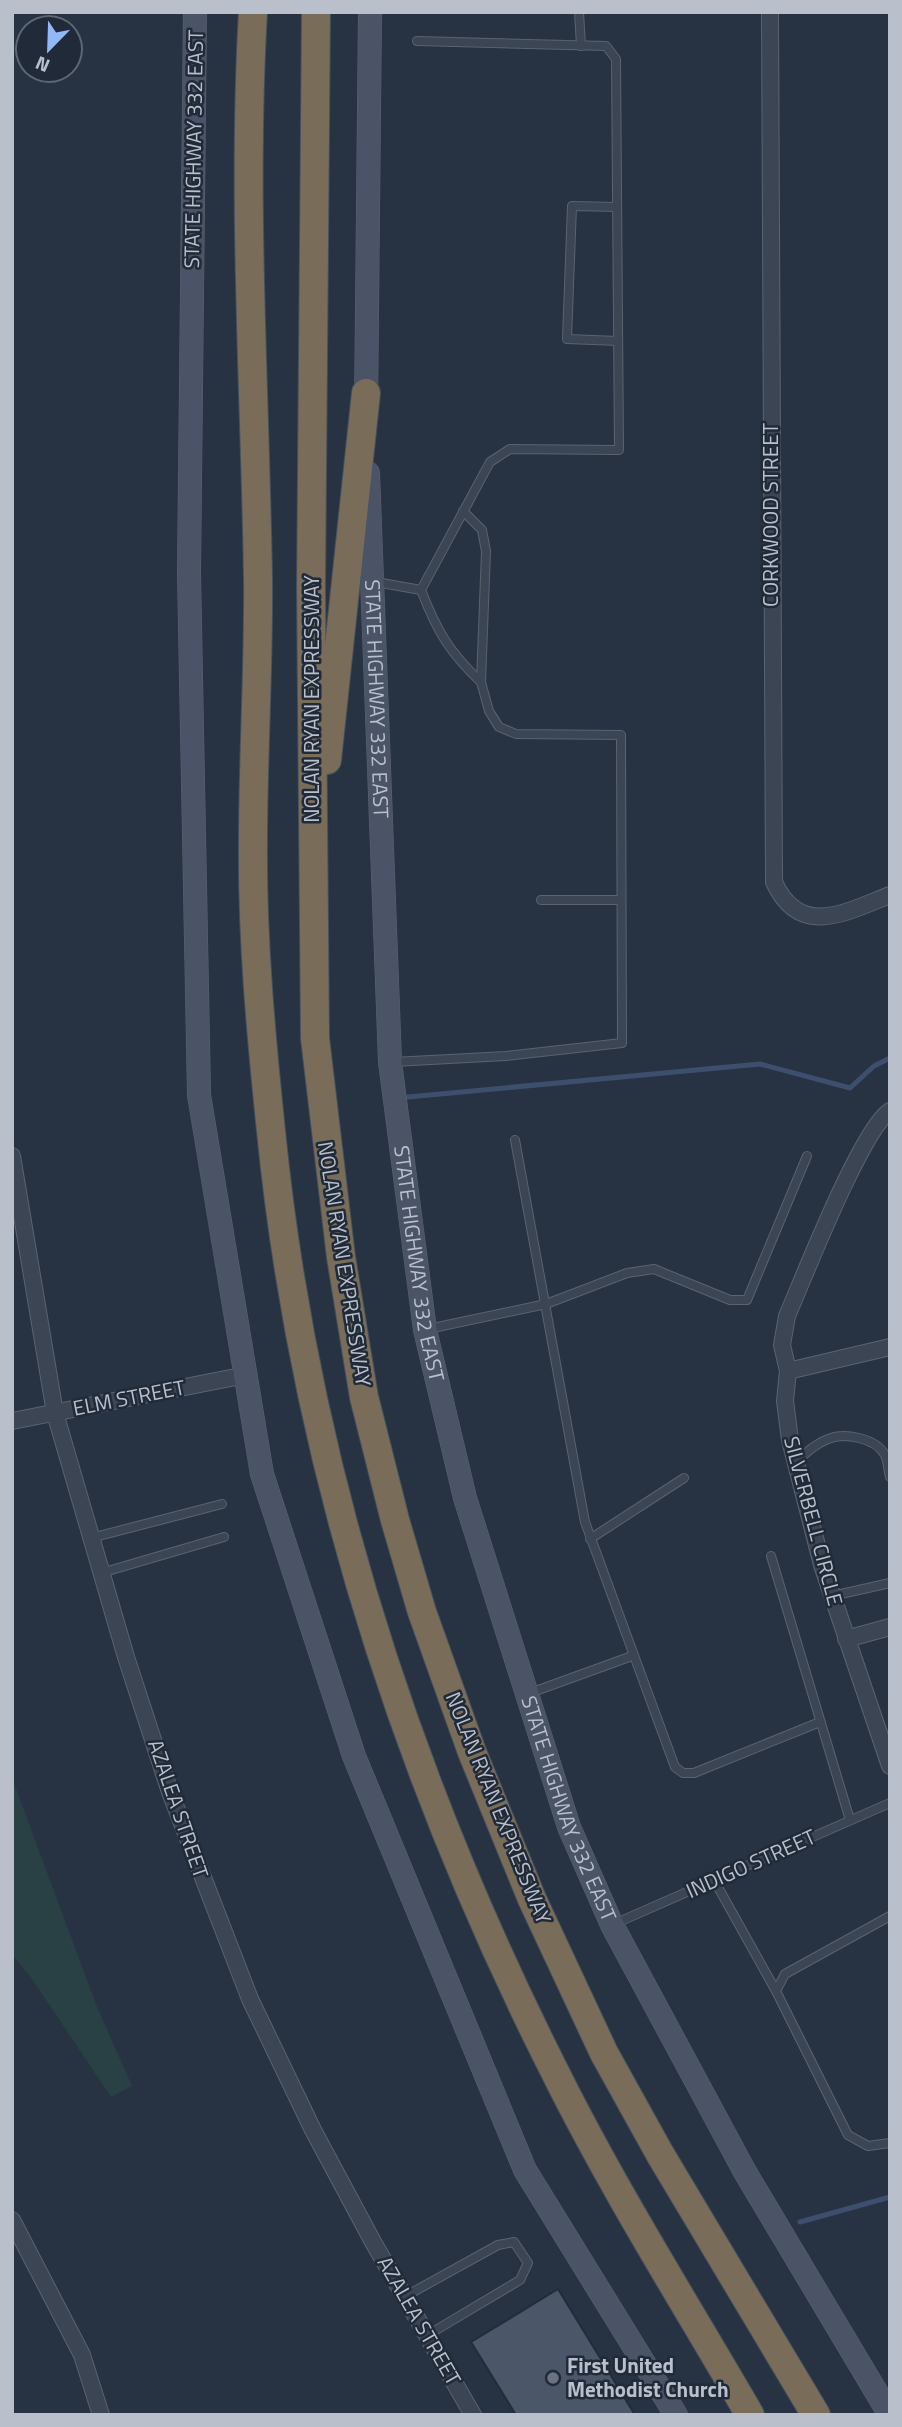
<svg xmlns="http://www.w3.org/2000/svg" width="902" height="2427" viewBox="0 0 902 2427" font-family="'Titillium Web',sans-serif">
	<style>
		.green { fill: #294044 }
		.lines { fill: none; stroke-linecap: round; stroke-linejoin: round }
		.stream { stroke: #3d4f6c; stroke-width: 5 }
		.building { fill: #4b5669; stroke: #222c3a; stroke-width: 2 }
		.service-casing { stroke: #5a6370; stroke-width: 10 }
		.minor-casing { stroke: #5a6370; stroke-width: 18 }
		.secondary-casing { stroke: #5a6370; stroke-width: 24 }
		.motorway-casing { stroke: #46505d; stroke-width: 30 }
		.service { stroke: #3c4553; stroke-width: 8 }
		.minor { stroke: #3c4553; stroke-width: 16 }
		.secondary { stroke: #4a5466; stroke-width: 23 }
		.motorway { stroke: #796d59; stroke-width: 28 }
		.worship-dot { fill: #6b7280; stroke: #202a38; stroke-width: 2.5 }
		.labels { text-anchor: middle; stroke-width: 5; stroke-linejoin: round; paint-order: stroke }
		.street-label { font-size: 21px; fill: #b9c0cc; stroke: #202a38 }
		.poi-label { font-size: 21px; font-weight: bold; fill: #b9c0cc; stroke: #202a38; text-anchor: start }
	</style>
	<rect width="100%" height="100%" fill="#273343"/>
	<path class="green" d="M 12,1778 L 97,2007 L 132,2086 L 111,2097 L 30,1976 L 12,1955 Z"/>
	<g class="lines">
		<g class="stream">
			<path d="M 408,1097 L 760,1064 L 850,1088 L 874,1066 L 890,1058"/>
			<path d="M 800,2222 L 890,2197"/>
		</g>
	</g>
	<path class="building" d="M 558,2289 L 635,2415 L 516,2415 L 471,2342 Z"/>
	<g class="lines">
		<defs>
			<g id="service">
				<path d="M 579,12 L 581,46"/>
				<path d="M 417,41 L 606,46 L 616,59 L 619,450 L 510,449 L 490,462 L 421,590 C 437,631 449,652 481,682"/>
				<path d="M 617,207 L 572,206 L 567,339 L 618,341"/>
				<path d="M 376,582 L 421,590"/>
				<path d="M 541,900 L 621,900"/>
				<path d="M 393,1062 L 506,1056 L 622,1043 L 621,735 L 516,734 L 499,727 L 489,711 L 481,682 L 486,551 L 482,530 L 463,511"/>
				<path d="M 515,1140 L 585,1522 L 675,1767 L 683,1773 L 694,1773 L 820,1722"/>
				<path d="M 428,1329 L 546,1304 L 627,1273 L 654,1269 L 730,1300 L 747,1300 L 807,1156"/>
				<path d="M 796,1462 C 806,1453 815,1444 828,1439 C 844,1432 876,1438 885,1455 C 888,1461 888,1470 890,1477"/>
				<path d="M 91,1538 L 222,1504"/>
				<path d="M 590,1539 L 684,1478"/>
				<path d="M 771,1556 L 850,1820"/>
				<path d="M 101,1573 L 224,1537"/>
				<path d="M 832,1596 L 890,1583"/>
				<path d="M 530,1693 L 632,1656"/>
				<path d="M 714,1880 L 776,1991"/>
				<path d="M 890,1916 L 785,1974 L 776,1991 L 848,2135 L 868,2146 L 890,2143"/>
				<path d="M 614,1924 L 890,1803"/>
				<path d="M 404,2297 L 498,2245 L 514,2242 L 528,2263 L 520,2280 L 426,2336"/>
			</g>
			<g id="minor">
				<path d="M 770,12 L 774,882 C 800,939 846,912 890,895"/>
				<path d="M 890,1111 C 862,1128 804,1277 787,1316 L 782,1345 L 788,1371 L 785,1401 L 790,1440 L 822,1565 L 890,1766"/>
				<path d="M 12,1156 L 55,1413 L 126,1657 L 170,1792 L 250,1999 L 313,2130 L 373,2242 L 473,2415"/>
				<path d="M 788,1371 L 890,1347"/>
				<path d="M 12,1421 L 246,1375"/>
				<path d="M 846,1639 L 890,1627"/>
				<path d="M 12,2220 L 82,2355 L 101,2415"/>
			</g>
			<g id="secondary">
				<path d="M 195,12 L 189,573 L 199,1095 L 262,1474 L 354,1756 L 525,2170 L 676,2415"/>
				<path d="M 366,410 L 370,12"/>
				<path id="s1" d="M 368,473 L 390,1062 L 425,1330 L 465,1498 L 569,1827 L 612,1925 L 745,2172 L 890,2415"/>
			</g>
			<g id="motorway">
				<path d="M 253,12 C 242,200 255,390 258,578 C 259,666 253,754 253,842 C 252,938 261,1035 271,1131 C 304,1462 407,1780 557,2076 C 615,2192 685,2303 750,2415"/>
				<path d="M 316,12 L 311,588 L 315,1038 L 341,1257 L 364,1397 L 395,1520 L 422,1612 L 472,1752 L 532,1899 L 604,2053 L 660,2154 L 816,2415"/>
				<path d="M 327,760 L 366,393"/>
			</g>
		</defs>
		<use href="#service" class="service-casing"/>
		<use href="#minor" class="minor-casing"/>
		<use href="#secondary" class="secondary-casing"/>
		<use href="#motorway" class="motorway-casing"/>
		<use href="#service" class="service"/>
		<use href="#minor" class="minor"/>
		<use href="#secondary" class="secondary"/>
		<use href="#motorway" class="motorway"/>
	</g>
	<circle class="worship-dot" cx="553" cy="2378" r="7"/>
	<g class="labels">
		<g class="street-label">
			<text transform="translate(194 149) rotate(-89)" y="7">STATE HIGHWAY 332 EAST</text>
			<text transform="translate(771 515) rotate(-90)" y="7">CORKWOOD STREET</text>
			<text transform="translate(312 699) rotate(-90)" y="7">NOLAN RYAN EXPRESSWAY</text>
			<text dy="7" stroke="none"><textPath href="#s1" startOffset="226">STATE HIGHWAY 332 EAST</textPath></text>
			<text transform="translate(344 1264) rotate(81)" y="7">NOLAN RYAN EXPRESSWAY</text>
			<text dy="7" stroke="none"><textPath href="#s1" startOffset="793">STATE HIGHWAY 332 EAST</textPath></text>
			<text transform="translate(129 1398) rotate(-11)" y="7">ELM STREET</text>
			<text transform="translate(813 1521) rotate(75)" y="7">SILVERBELL CIRCLE</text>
			<text transform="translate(498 1808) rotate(68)" y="7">NOLAN RYAN EXPRESSWAY</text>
			<text transform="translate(178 1809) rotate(71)" y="7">AZALEA STREET</text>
			<text dy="7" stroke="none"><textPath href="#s1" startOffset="1360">STATE HIGHWAY 332 EAST</textPath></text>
			<text transform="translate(751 1864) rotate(-24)" y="7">INDIGO STREET</text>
			<text transform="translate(419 2321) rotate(60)" y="7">AZALEA STREET</text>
		</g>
		<g class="poi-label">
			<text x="567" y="2373">First United<tspan x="567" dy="24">Methodist Church</tspan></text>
		</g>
	</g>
	<rect width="902" height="2427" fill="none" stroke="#b9c0cc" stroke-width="28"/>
	<g transform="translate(49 49) rotate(203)"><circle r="33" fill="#202a38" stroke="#5d6673" stroke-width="2"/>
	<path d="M0-5L12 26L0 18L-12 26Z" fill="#92b8f8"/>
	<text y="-10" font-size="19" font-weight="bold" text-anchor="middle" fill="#b9c0cc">N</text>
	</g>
</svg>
